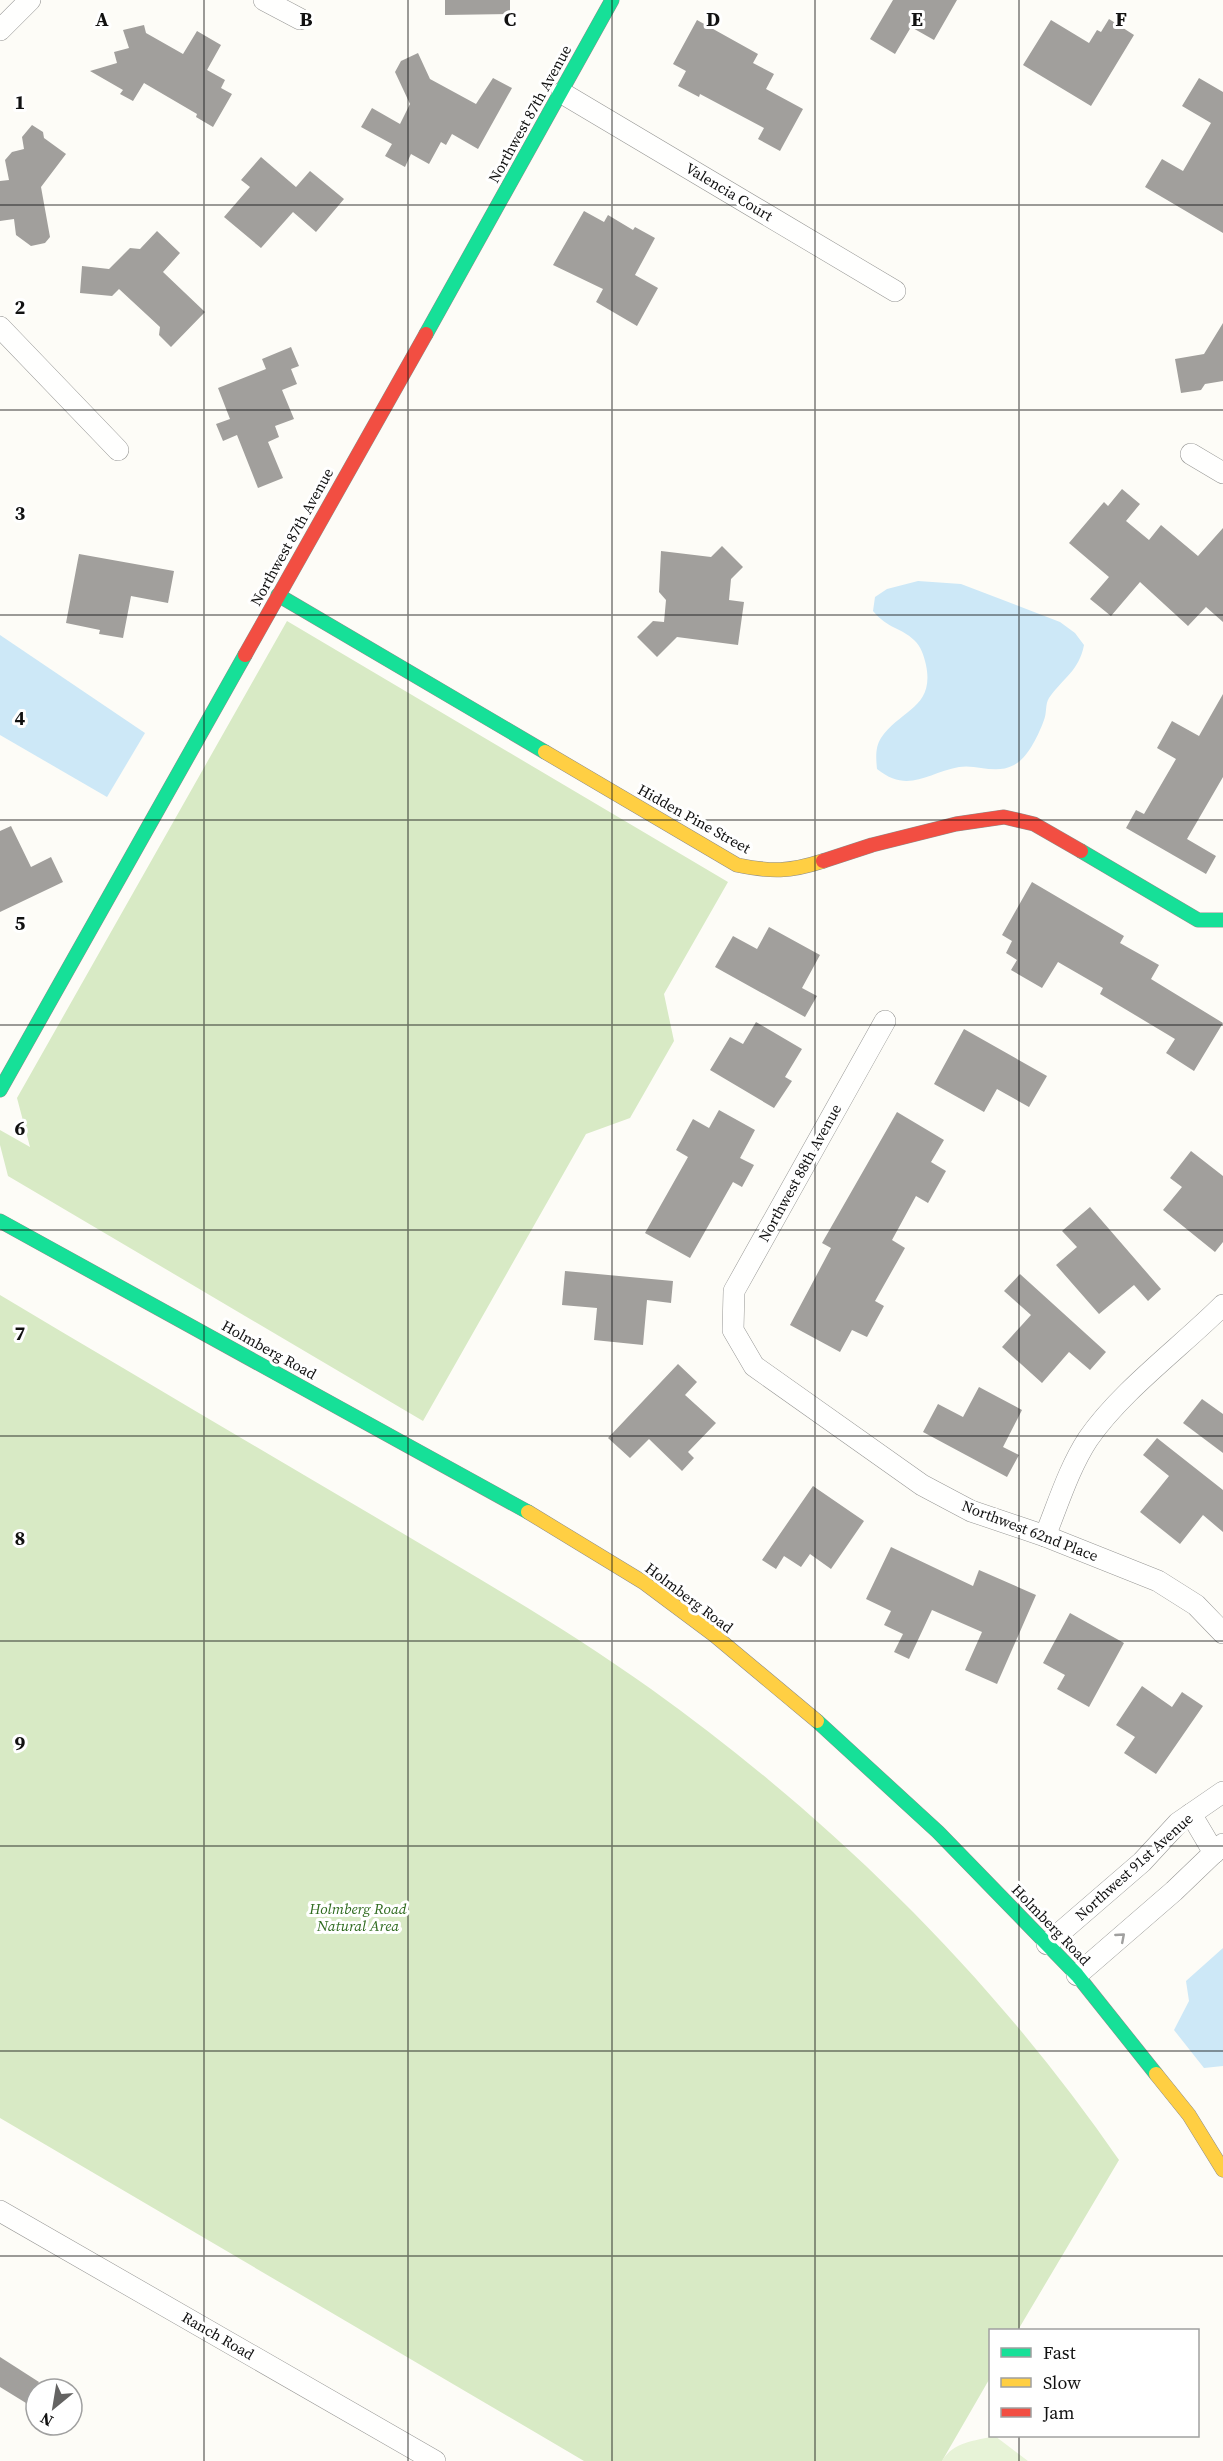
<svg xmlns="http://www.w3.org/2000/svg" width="1223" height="2461" viewBox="0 0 1223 2461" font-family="'Source Serif 4',serif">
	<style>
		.green { fill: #e7f3d7 }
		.forest { fill: #d8eac5 }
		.water { fill: #cde8f7 }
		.building { fill: #a19f9c }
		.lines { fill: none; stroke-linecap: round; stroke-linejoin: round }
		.street-casing { stroke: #979795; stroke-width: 22 }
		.fast-casing { stroke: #8e8d8b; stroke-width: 15 }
		.slow-casing { stroke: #8e8d8b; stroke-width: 15 }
		.jam-casing { stroke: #8e8d8b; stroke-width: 15 }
		.street { stroke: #fffffe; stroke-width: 21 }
		.fast { stroke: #16e098; stroke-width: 14 }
		.slow { stroke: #ffcf43; stroke-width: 14 }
		.jam { stroke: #f24e42; stroke-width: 14 }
		.oneway { stroke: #a0a09f }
		.grid { fill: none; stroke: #111; stroke-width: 1.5; stroke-opacity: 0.55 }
		.labels { text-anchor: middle; stroke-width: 6; stroke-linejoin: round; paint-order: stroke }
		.street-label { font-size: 15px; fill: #111; stroke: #fff }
		.park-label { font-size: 15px; font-style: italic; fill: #2f6b1f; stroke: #fff }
		.grid-label { font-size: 20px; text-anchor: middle; font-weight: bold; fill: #111; stroke: #fff; stroke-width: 6; stroke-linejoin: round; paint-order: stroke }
	</style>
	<rect width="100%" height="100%" fill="#fdfcf7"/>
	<path class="green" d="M 995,2436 L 1028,2461 L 942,2461 C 953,2442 974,2441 995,2436 Z"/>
	<g class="forest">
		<path d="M 287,621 L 728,882 L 664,994 L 674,1041 L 630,1118 L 586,1134 L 423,1421 L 8,1176 L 0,1145 L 0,1130 L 30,1147 L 17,1098 Z"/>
		<path d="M 0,1295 C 126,1370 251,1444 377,1518 C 469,1573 563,1626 651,1689 C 831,1818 993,1977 1119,2160 L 1018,2330 L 990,2330 L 990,2378 L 942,2461 L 584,2461 L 0,2118 Z"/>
	</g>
	<g class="water">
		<path d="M 918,581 L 961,584 L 1003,600 L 1060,622 L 1075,633 L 1084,645 C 1079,671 1063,678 1049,698 C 1045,704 1047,713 1044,720 C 1039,734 1028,758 1014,765 C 995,775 978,764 959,767 C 927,773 908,794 877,769 C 876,759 875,747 881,738 C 900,710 935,708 926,665 C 924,656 921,646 914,640 C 902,628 888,629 873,611 L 875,597 L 887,589 Z"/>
		<path d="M 0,635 L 145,733 L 107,797 L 0,735 Z"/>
		<path d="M 1223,1948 L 1223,2066 L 1204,2068 L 1174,2030 L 1189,2001 L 1186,1981 Z"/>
	</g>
	<g class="building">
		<path d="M 445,0 L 510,0 L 510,14 L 445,15 Z"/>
		<path d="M 893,0 L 957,0 L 934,40 L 911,27 L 895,54 L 870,39 Z"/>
		<path d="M 1109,19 L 1134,35 L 1091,106 L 1023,65 L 1051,20 L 1089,43 L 1097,30 L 1101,32 Z"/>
		<path d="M 697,20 L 758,54 L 753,63 L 774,74 L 766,89 L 803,109 L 780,151 L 758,139 L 764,128 L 700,94 L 699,97 L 678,86 L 686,71 L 673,64 Z"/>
		<path d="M 144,25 L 146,33 L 183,54 L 197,31 L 221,45 L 207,70 L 225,80 L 221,88 L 232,94 L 213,127 L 196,117 L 197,114 L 144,83 L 133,101 L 120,94 L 123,90 L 90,71 L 117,63 L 114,52 L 129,48 L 123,30 Z"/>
		<path d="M 418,53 L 430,79 L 476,104 L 493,78 L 512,88 L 478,149 L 452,134 L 446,145 L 441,142 L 429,164 L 411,154 L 405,167 L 385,156 L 392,144 L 361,127 L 372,108 L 400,124 L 410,104 L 395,72 L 401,61 Z"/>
		<path d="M 1199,78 L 1223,92 L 1223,233 L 1145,187 L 1162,159 L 1183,171 L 1211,123 L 1182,106 Z"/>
		<path d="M 32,125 L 43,132 L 44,138 L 66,154 L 41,187 L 50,237 L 45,243 L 31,246 L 16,235 L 14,219 L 0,221 L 0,181 L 9,180 L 5,160 L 12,152 L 24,149 L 22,137 Z"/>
		<path d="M 261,157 L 296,187 L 310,171 L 344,199 L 316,232 L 293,212 L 261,248 L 224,217 L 250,187 L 241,180 Z"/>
		<path d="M 584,211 L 604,222 L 608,215 L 633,230 L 635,227 L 655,238 L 635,275 L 658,288 L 637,326 L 596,302 L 603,289 L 553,265 Z"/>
		<path d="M 157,231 L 180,253 L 163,272 L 205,312 L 171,347 L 159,335 L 160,327 L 119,289 L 112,296 L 80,293 L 82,266 L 109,269 L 130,248 L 140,249 Z"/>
		<path d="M 1223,323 L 1223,381 L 1205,384 L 1201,390 L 1181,393 L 1175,359 L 1204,354 Z"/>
		<path d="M 291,347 L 299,366 L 291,369 L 297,384 L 282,390 L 294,419 L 275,426 L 279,437 L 268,442 L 283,478 L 258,488 L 237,435 L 223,441 L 216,424 L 230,419 L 218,388 L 266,369 L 262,359 Z"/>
		<path d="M 1122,489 L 1140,504 L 1126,521 L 1149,540 L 1161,525 L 1198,556 L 1223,528 L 1223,622 L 1206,607 L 1188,626 L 1140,582 L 1111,616 L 1090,599 L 1109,577 L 1069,543 L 1104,502 L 1108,506 Z"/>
		<path d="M 722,546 L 743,567 L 731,579 L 729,600 L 744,602 L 738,645 L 677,637 L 657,657 L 637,637 L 653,621 L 664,622 L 666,600 L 659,592 L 661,551 L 711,557 Z"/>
		<path d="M 79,554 L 174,571 L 168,603 L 131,596 L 123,638 L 99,634 L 100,630 L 66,623 Z"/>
		<path d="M 1223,694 L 1223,777 L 1187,839 L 1216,856 L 1206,874 L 1126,828 L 1136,810 L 1144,814 L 1176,759 L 1157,748 L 1172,721 L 1199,736 Z"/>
		<path d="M 11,826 L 31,867 L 51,857 L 63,882 L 0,912 L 0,831 Z"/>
		<path d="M 1032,882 L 1124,936 L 1120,943 L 1159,965 L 1151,979 L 1223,1023 L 1194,1071 L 1166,1053 L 1175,1039 L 1100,994 L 1103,988 L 1058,962 L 1042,988 L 1011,970 L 1017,960 L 1006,953 L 1012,941 L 1002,935 Z"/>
		<path d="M 769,927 L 820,955 L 802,988 L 817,996 L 805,1017 L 715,967 L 733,936 L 757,949 Z"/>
		<path d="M 756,1022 L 802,1049 L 785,1077 L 792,1081 L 774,1108 L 710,1070 L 730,1037 L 743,1044 Z"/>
		<path d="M 964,1029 L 1047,1076 L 1029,1107 L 997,1089 L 984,1112 L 934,1084 Z"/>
		<path d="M 719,1110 L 755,1130 L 740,1158 L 754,1165 L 742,1187 L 733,1182 L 690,1258 L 645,1233 L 688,1157 L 676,1150 L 693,1119 L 709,1128 Z"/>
		<path d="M 897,1112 L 944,1140 L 931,1162 L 946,1171 L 928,1203 L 916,1196 L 892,1240 L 905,1248 L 875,1301 L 884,1306 L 867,1337 L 852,1330 L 840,1352 L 790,1325 L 831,1248 L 822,1243 Z"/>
		<path d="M 1191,1151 L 1223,1176 L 1223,1242 L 1215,1252 L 1163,1210 L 1182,1187 L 1170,1178 Z"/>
		<path d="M 1090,1207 L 1161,1289 L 1148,1301 L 1134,1285 L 1099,1314 L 1056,1265 L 1077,1247 L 1062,1231 Z"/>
		<path d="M 565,1271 L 673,1281 L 671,1303 L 647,1300 L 643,1345 L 594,1340 L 597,1308 L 562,1305 Z"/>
		<path d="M 1020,1274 L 1106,1352 L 1090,1370 L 1069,1352 L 1042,1383 L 1002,1347 L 1031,1315 L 1004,1291 Z"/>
		<path d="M 678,1364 L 697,1382 L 685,1395 L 716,1423 L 688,1452 L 694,1458 L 682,1471 L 649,1439 L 630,1458 L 608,1438 Z"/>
		<path d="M 979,1387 L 1022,1410 L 1003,1447 L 1019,1455 L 1007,1477 L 923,1432 L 938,1404 L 963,1417 Z"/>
		<path d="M 1202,1399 L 1223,1414 L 1223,1453 L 1183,1423 Z"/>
		<path d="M 1157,1438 L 1223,1490 L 1223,1532 L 1203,1515 L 1180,1544 L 1140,1512 L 1169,1476 L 1143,1455 Z"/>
		<path d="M 813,1486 L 864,1521 L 831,1569 L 810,1554 L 801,1567 L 784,1556 L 776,1569 L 762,1560 Z"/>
		<path d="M 891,1547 L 973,1586 L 979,1570 L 1036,1595 L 997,1684 L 965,1670 L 982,1632 L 932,1610 L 909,1659 L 894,1652 L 903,1634 L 884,1625 L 891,1611 L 866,1599 Z"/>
		<path d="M 1070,1613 L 1124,1643 L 1089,1707 L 1057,1689 L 1065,1675 L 1043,1663 Z"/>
		<path d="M 1142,1686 L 1172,1707 L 1182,1692 L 1203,1706 L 1156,1774 L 1124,1753 L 1135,1737 L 1116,1725 Z"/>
		<path d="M 0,2357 L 39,2382 L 26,2403 L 0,2387 Z"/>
	</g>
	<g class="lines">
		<defs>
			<g id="street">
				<path d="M 264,0 L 300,19"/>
				<path d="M 0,30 L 30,0"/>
				<path d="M 562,93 L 895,291"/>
				<path d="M 0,327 L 118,450"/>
				<path d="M 1191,454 L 1223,473"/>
				<path d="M 885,1021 L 734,1291 L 733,1330 L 754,1366 L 922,1485 L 971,1511 L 1045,1536 L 1158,1581 L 1196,1605 L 1223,1633"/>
				<path d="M 1045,1536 C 1058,1504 1069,1468 1088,1439 C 1121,1391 1181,1347 1223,1305"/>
				<path d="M 1191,1814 L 1214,1853"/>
				<path d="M 1047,1944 L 1142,1862 L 1178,1823 L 1223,1792"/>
				<path d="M 1077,1975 L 1174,1891 L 1223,1844"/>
				<path d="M 0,2211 L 435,2461"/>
			</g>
			<g id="fast">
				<path d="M 426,334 L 612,0"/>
				<path d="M 278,595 L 545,752"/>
				<path d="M 1081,851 L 1198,920 L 1223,920"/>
				<path d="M 0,1090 L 245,655"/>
				<path d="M 0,1221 L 528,1512"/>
				<path d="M 817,1721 L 938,1832 L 1077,1975 L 1156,2074"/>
			</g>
			<g id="slow">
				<path d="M 545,752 L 737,865 C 772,872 789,872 823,861"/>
				<path d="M 528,1512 L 643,1582 L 714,1635 L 817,1721"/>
				<path d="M 1156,2074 L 1189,2115 L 1223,2170"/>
			</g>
			<g id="jam">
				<path d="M 245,655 L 426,334"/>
				<path d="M 823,861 L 872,845 L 956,824 L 1004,817 L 1034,824 L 1081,851"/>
			</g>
		</defs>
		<use href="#street" class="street-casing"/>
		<use href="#fast" class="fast-casing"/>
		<use href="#slow" class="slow-casing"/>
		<use href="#jam" class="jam-casing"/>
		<use href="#street" class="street"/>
		<use href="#fast" class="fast"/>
		<use href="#slow" class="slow"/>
		<use href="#jam" class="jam"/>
	</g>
	<defs><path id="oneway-chevron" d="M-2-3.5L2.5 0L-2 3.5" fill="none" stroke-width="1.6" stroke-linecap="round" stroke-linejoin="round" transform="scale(1.5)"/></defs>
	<use class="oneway" href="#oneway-chevron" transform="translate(1121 1937) rotate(-41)"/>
	<path class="grid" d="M 204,0 L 204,2461M 408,0 L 408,2461M 612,0 L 612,2461M 815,0 L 815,2461M 1019,0 L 1019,2330M 0,205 L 1223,205M 0,410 L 1223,410M 0,615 L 1223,615M 0,820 L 1223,820M 0,1025 L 1223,1025M 0,1230 L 1223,1230M 0,1436 L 1223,1436M 0,1641 L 1223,1641M 0,1846 L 1223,1846M 0,2051 L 1223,2051M 0,2256 L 1223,2256M 1019,2436 L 1019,2461"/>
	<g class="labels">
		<g class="street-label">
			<text transform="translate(530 114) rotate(-61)" y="5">Northwest 87th Avenue</text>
			<text transform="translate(729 192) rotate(31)" y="5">Valencia Court</text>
			<text transform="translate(292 537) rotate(-61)" y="5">Northwest 87th Avenue</text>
			<text transform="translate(694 819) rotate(29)" y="5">Hidden Pine Street</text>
			<text transform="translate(800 1173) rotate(-61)" y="5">Northwest 88th Avenue</text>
			<text transform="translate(269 1350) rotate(29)" y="5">Holmberg Road</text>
			<text transform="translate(1030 1531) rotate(21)" y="5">Northwest 62nd Place</text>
			<text transform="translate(689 1598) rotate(37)" y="5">Holmberg Road</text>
			<text transform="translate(1134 1867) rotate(-42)" y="5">Northwest 91st Avenue</text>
			<text transform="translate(1051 1925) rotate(46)" y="5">Holmberg Road</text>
			<text transform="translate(218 2336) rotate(30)" y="5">Ranch Road</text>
		</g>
		<g class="park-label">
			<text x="358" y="1914">Holmberg Road<tspan x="358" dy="17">Natural Area</tspan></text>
		</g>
	</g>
	<g class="grid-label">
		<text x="102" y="26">A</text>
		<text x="306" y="26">B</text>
		<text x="510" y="26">C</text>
		<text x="713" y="26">D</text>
		<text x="917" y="26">E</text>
		<text x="1121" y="26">F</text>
		<text x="20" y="109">1</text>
		<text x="20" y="314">2</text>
		<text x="20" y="520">3</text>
		<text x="20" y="725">4</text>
		<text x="20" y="930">5</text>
		<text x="20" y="1135">6</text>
		<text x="20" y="1340">7</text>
		<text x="20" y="1545">8</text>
		<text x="20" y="1750">9</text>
	</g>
	<rect x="989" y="2329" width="210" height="108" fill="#ffffff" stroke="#a0a0a0" stroke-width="1.5"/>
	<rect x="1001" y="2348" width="30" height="9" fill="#16e098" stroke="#a0a0a0" stroke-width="1.5"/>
	<text x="1043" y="2359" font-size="18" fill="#111111">Fast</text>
	<rect x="1001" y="2378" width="30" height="9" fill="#ffcf43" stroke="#a0a0a0" stroke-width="1.5"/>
	<text x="1043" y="2389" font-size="18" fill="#111111">Slow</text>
	<rect x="1001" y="2408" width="30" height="9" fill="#f24e42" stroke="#a0a0a0" stroke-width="1.5"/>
	<text x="1043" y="2419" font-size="18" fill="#111111">Jam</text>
	<g transform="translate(54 2407) rotate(210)"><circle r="28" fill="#ffffff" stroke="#a0a0a0" stroke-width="1.5"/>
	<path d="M0-4.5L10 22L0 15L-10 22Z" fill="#646362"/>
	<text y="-9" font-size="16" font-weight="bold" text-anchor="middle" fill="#111111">N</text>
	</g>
</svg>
